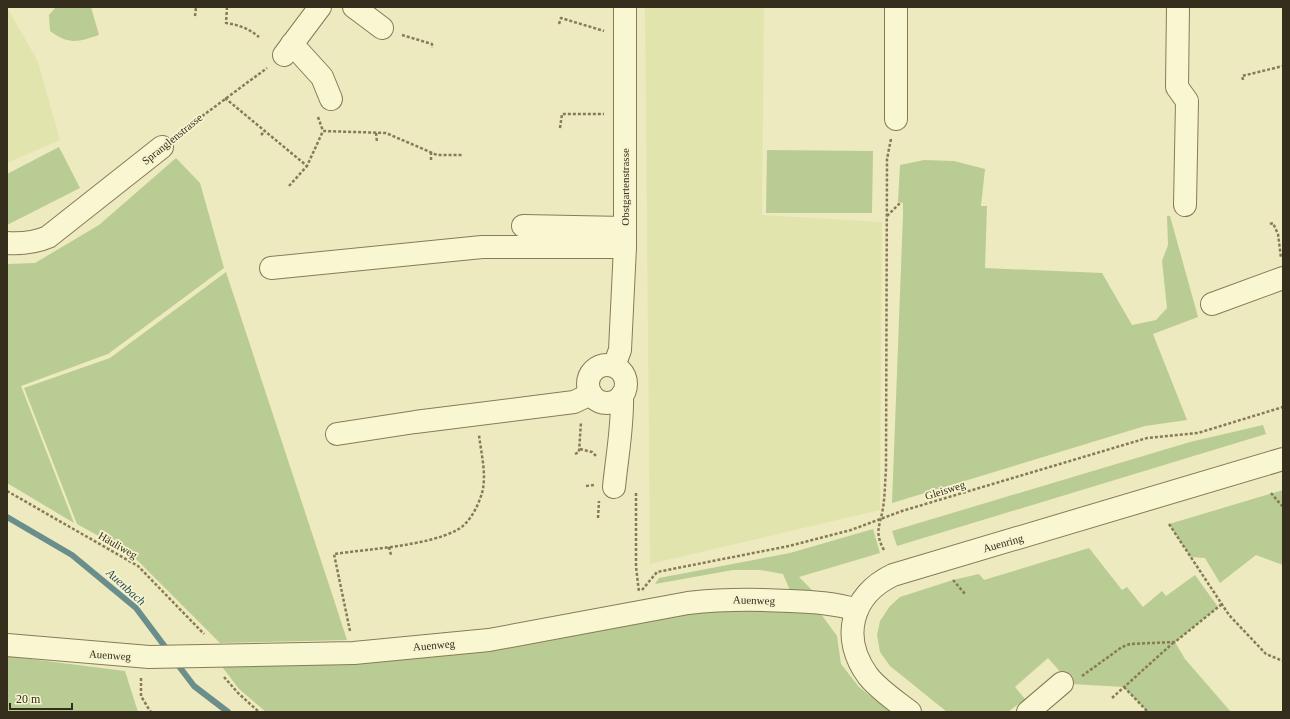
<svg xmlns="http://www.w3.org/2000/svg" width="1290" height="719" viewBox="0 0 1290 719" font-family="Georgia,serif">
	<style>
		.farmland { fill: #e1e4ac }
		.green { fill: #b9cc93 }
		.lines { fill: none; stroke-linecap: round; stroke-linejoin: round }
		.stream { stroke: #6a8e8c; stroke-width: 6 }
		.minor-casing { stroke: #877b57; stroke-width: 24 }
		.path { stroke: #877b57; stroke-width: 2.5; stroke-dasharray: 3 2; stroke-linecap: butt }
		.minor { stroke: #f9f6d2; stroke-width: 22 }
		.labels { text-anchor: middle; stroke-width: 3.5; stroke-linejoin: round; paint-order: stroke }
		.street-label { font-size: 11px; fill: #362e1c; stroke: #f6f3cf }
		.water-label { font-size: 12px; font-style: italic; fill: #2b5056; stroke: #f6f3cf }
	</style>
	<rect width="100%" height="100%" fill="#eeeabf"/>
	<g class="farmland">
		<path d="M 7,7 L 38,62 L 60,140 L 7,163 Z"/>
		<path d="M 645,7 L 764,7 L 762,215 L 882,222 L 880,510 L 650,564 Z"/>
	</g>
	<g class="green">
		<path d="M 56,7 L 91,7 L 99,35 C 78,42 69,45 50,31 L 49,15 Z"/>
		<path d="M 59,147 L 80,188 L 7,225 L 7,174 Z"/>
		<path d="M 767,150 L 873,151 L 872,213 L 766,213 Z"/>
		<path d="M 176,158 L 200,183 L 224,268 L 108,354 L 21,386 L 74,523 L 7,483 L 7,264 L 35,263 L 99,225 Z"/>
		<path d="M 924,160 L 954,161 L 985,169 L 981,206 L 987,206 L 985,268 L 1102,273 L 1132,325 L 1156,320 L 1167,308 L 1162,261 L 1168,245 L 1167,216 L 1170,216 L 1198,317 L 1153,334 L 1187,420 L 1145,426 L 892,503 L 903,215 L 903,203 L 898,202 L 900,165 Z"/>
		<path d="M 226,272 L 334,600 L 347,640 L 220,643 L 131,554 L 77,524 L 24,388 L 110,358 Z"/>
		<path d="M 1263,425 L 1266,434 L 897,546 L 892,531 L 1190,442 Z"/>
		<path d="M 1283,490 L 1283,565 L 1256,555 L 1220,583 L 1205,558 L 1191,557 L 1169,524 Z"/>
		<path d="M 873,529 L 880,553 L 799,577 L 812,590 L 801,594 L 791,593 L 783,574 L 760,570 L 733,570 L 655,584 L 659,578 L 790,553 Z"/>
		<path d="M 1089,548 L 1122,590 L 1127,587 L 1143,607 L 1162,591 L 1166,596 L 1195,575 L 1218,607 L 1175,642 L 1185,659 L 1231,712 L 1148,712 L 1124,687 L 1071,684 L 1048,658 L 1015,687 L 1025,699 L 1008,712 L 947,712 L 890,666 L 880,652 L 877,635 L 880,621 L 890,606 L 900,597 L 953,580 L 979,574 L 984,580 Z"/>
		<path d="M 720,606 L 821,614 L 837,636 L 841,664 L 859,687 L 890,712 L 266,712 L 239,689 L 220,664 L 358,661 L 540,642 Z"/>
		<path d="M 7,656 L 125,671 L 138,712 L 7,712 Z"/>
	</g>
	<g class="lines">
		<g class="stream">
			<path d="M 7,517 L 72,555 L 136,608 L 169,652"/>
			<path d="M 175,661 L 194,686 L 228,712"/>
		</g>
		<defs>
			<g id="minor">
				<path d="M 354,7 L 382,28"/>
				<path d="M 896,7 L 896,119"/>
				<path d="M 1178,7 L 1177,87 L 1187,101 L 1185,205"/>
				<path d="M 292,44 L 322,77 L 331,99"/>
				<path d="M 284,55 L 320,7"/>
				<path d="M 523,226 L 625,228"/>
				<path d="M 7,243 C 22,244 34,243 48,237 L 162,147"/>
				<path d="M 271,268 L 482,247 L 625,247"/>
				<path d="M 1212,304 L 1283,278"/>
				<circle cx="607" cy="384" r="19"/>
				<path d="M 614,366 L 620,350 L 625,247 L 625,7"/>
				<path d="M 337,434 L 415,422 L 574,402 L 591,394"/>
				<path d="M 614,487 C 617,456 623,426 622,395"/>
				<path d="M 7,645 L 149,657 L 354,653 L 489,640 L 688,603 C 723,599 755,599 790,601 C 812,602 835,603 857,610"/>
				<path d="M 910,712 C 896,701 879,690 868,676 C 840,638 851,595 893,575 L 1283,459"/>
				<path d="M 1028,712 L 1062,683"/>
			</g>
		</defs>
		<use href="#minor" class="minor-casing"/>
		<g class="path">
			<path d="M 227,7 L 226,23 C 239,25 248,28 259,37"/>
			<path d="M 195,16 L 196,7"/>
			<path d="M 559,24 L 561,18 L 604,31"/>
			<path d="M 402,35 L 432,44 L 432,48"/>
			<path d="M 1243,80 L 1242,76 L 1283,66"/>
			<path d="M 225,98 L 307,166 L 323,131"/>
			<path d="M 318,117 L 323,131 L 386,133 L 437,155 L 462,155"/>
			<path d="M 560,128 L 562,114 L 604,114"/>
			<path d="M 376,133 L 377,142"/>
			<path d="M 178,134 L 267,68"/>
			<path d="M 261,135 L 265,131"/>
			<path d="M 431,152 L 431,160"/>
			<path d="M 289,186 L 307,166"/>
			<path d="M 887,216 L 900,203"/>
			<path d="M 1270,224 L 1273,223 L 1278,234 L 1281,258"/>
			<path d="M 580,449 L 592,452 L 596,456"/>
			<path d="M 575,454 L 579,452 L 581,422"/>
			<path d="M 586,486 L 594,485"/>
			<path d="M 7,491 L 138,566 L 204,634"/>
			<path d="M 636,493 L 636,567 L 639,592"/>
			<path d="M 1271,493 L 1282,506"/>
			<path d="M 598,518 L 599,501"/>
			<path d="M 1169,524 L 1229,615 L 1266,654 L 1283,661"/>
			<path d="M 389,547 L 391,555"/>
			<path d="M 884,550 C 874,532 880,526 883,508 C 885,495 885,482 886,469 L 887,159 L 891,139"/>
			<path d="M 953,580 L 966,595"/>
			<path d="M 642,590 L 657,572 L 789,546 L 851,530 L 902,511 L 1147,438 L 1198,433 L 1283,407"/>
			<path d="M 350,631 L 334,554 C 368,549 427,546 457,530 C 470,523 478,506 482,493 C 487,475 481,453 479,435"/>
			<path d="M 1082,676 L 1122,647 L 1130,644 L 1175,642 L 1222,604"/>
			<path d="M 224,677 L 238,693 L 259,712"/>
			<path d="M 141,678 L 141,696 L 150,711 L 152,712"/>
			<path d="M 1124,687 L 1148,712"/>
			<path d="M 1112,698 L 1174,642"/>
		</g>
		<use href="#minor" class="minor"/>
	</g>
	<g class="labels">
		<g class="street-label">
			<text transform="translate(172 139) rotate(-39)" y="4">Spranglenstrasse</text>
			<text transform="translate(625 187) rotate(-90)" y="4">Obstgartenstrasse</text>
			<text transform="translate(945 490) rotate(-17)" y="4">Gleisweg</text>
			<text transform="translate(1003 543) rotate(-16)" y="4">Auenring</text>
			<text transform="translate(118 545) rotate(30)" y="4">Häuliweg</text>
			<text transform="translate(754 600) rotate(2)" y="4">Auenweg</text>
			<text transform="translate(434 645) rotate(-5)" y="4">Auenweg</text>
			<text transform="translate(110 655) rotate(4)" y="4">Auenweg</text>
		</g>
		<g class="water-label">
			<text transform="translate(126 587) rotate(42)" y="4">Auenbach</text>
		</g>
	</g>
	<rect width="1290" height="719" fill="none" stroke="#362e1c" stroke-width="16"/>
	<path d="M10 703v6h62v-6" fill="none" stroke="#362e1c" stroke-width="2"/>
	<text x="16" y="703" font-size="12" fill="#362e1c" stroke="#f6f3cf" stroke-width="3" paint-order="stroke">20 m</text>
</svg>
